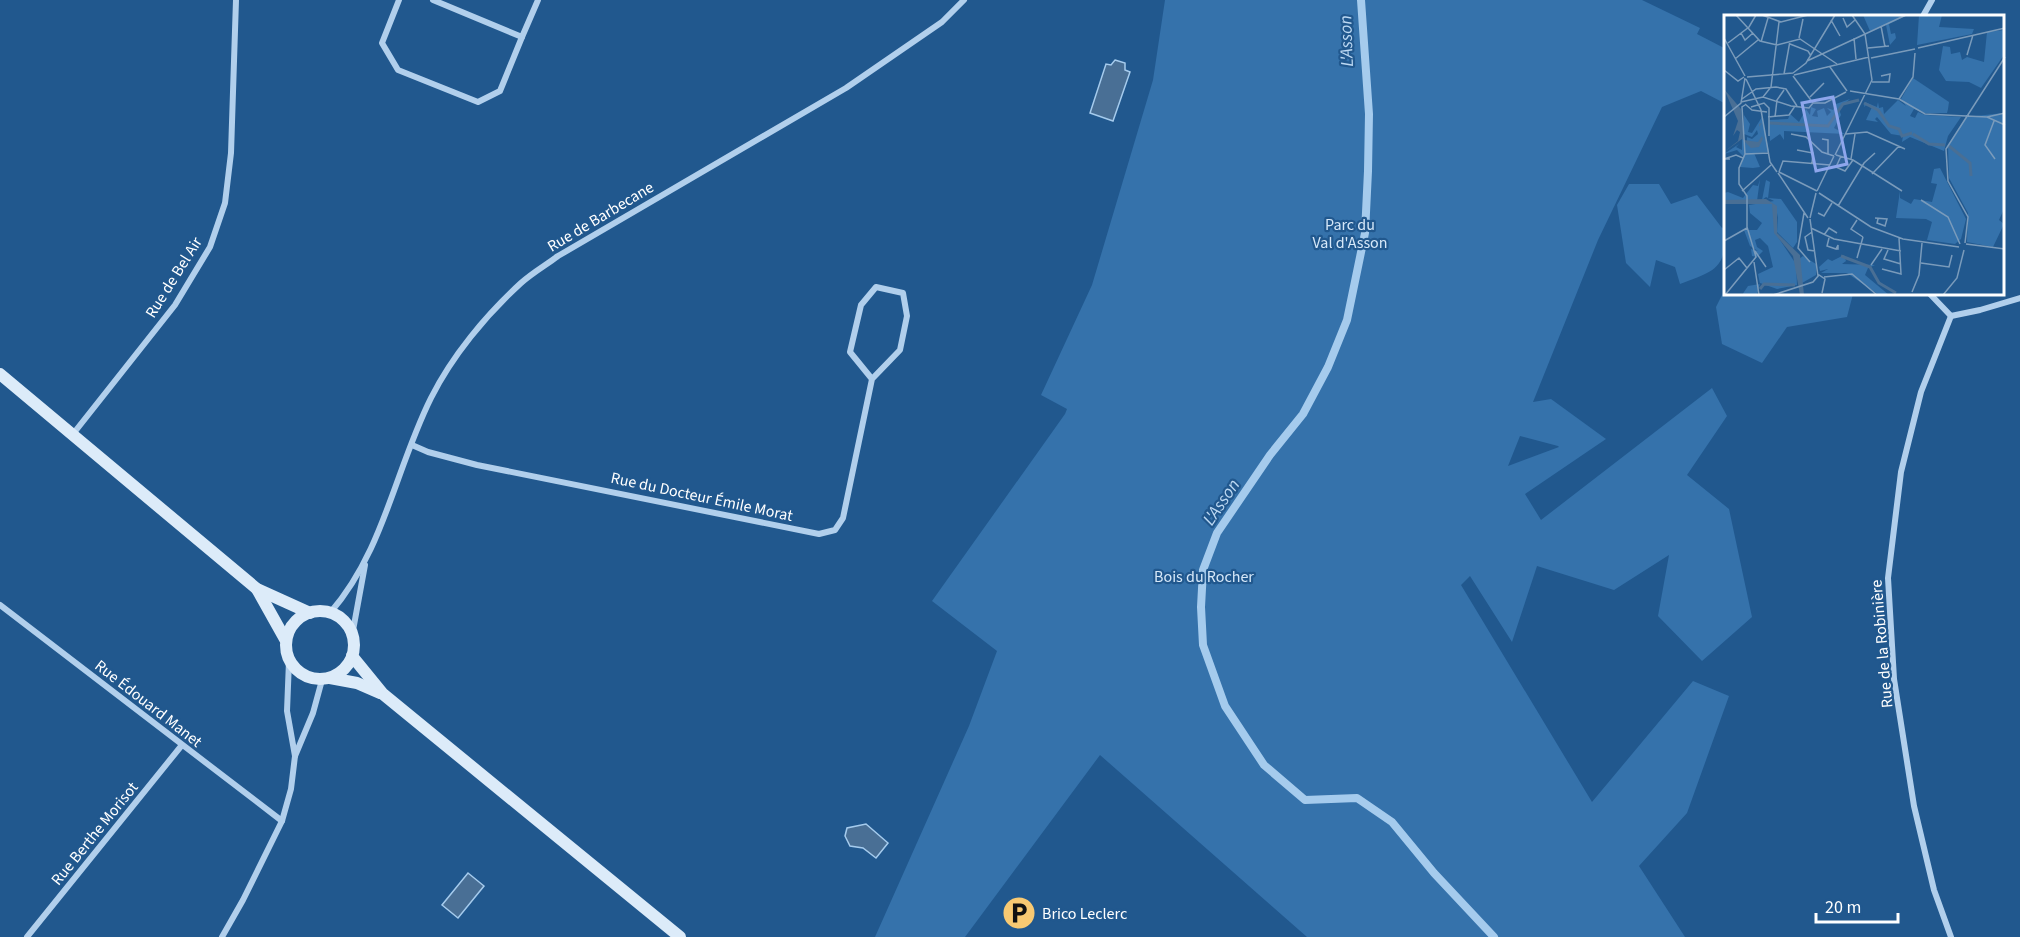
<svg xmlns="http://www.w3.org/2000/svg" width="2020" height="937" viewBox="0 0 2020 937" font-family="'Source Sans 3',sans-serif">
	<style>
		.green { fill: #3572ab; fill-rule: evenodd }
		.water { fill: #496f95; stroke: #a5cbed; stroke-width: 1.5 }
		.lines { fill: none; stroke-linecap: round; stroke-linejoin: round }
		.stream { stroke: #a5cbed; stroke-width: 8 }
		.street { stroke: #b1cfec; stroke-width: 6 }
		.secondary { stroke: #dcebf9; stroke-width: 12 }
		.labels { text-anchor: middle; stroke-width: 4.5; stroke-linejoin: round; paint-order: stroke }
		.street-label { font-size: 16px; fill: #fff; stroke: #21588e }
		.park-label { font-size: 16px; fill: #d6e8f9; stroke: #21588e }
		.poi-label { font-size: 16px; fill: #fff; stroke: #21588e; text-anchor: start }
		.water-label { font-size: 18px; font-style: italic; fill: #bdd9f3; stroke: #21588e }
		.inset-river { fill: none; stroke: #496f95; stroke-width: 3 }
		.inset-road { fill: none; stroke: #7a9bbb; stroke-width: 1.5 }
		.view { fill: #8ea6ec; fill-opacity: 0.15; stroke: #8ea6ec; stroke-width: 3 }
		.inset-edge { fill: none; stroke: #fff; stroke-width: 3 }
	</style>
	<rect width="100%" height="100%" fill="#21588e"/>
	<g class="green">
		<path d="M 1165,0 L 1642,0 L 1700,28 L 1697,34 L 1726,49 L 1726,104 L 1701,91 L 1662,107 L 1598,240 L 1533,402 L 1551,399 L 1606,439 L 1525,494 L 1541,520 L 1712,388 L 1727,416 L 1687,475 L 1729,509 L 1752,617 L 1702,661 L 1658,616 L 1669,555 L 1614,590 L 1537,566 L 1512,642 L 1470,576 L 1461,585 L 1592,802 L 1693,681 L 1729,696 L 1687,813 L 1639,866 L 1685,937 L 1307,937 L 1100,755 L 965,937 L 875,937 L 969,726 L 997,651 L 932,601 L 1065,414 L 1067,409 L 1041,395 L 1092,285 L 1153,80 ZM 1520,436 L 1558,446 L 1559,447 L 1508,466 Z"/>
		<path d="M 1629,184 L 1659,184 L 1671,204 L 1697,195 L 1722,228 L 1726,226 C 1726,269 1717,270 1680,284 L 1675,267 L 1656,260 L 1650,287 L 1626,263 L 1617,205 Z"/>
		<path d="M 1726,287 L 1726,294 L 1853,294 L 1847,317 L 1787,327 L 1762,363 L 1722,344 L 1716,307 Z"/>
	</g>
	<g class="water">
		<path d="M 1115,60 L 1125,63 L 1125,70 L 1130,72 L 1113,121 L 1090,113 L 1106,64 L 1111,65 Z"/>
		<path d="M 866,824 L 888,843 L 876,858 L 863,848 L 850,846 L 845,836 L 847,828 Z"/>
		<path d="M 468,873 L 484,886 L 458,918 L 442,905 Z"/>
	</g>
	<g class="lines">
		<path class="stream" d="M 1361,0 L 1369,114 L 1368,171 L 1365,233 L 1347,320 L 1328,367 L 1303,414 L 1270,455 L 1217,533 L 1203,570 L 1201,607 L 1203,645 L 1225,706 L 1264,765 L 1305,800 L 1357,798 L 1392,822 L 1434,873 L 1494,937"/>
		<g class="street">
			<path d="M 399,0 L 382,43 L 398,70 L 478,102 L 500,91 L 522,37"/>
			<path d="M 433,0 L 522,37 L 538,0"/>
			<path d="M 1923,16 L 1932,0"/>
			<path d="M 1930,294 L 1951,316"/>
			<path d="M 1951,316 L 1921,392 L 1901,472 L 1888,578 L 1894,679 L 1914,806 L 1934,890 L 1951,937"/>
			<path d="M 1951,316 L 1980,310 L 2020,298"/>
			<path d="M 73,434 L 175,305 L 210,247 L 225,203 L 231,153 L 236,0"/>
			<path d="M 412,445 L 428,452 L 477,465 L 819,534 L 835,530 L 843,518 L 872,379 L 900,350 L 907,316 L 903,293 L 876,287 L 861,305 L 850,352 L 872,379"/>
			<path d="M 0,605 L 282,821"/>
			<path d="M 330,613 C 384,551 395,470 431,398 C 452,356 486,315 521,283 C 532,273 546,265 558,256 L 846,88 L 942,22 L 964,0"/>
			<path d="M 352,636 L 365,565"/>
			<path d="M 289,661 L 287,711 L 295,756"/>
			<path d="M 27,937 L 182,745"/>
			<path d="M 222,937 L 243,900 L 282,821 L 291,789 L 295,756 L 313,713 L 322,680"/>
		</g>
		<g class="secondary">
			<path d="M 0,374 L 257,589 L 310,613"/>
			<path d="M 257,589 L 285,639"/>
			<circle cx="320" cy="645" r="34"/>
			<path d="M 352,656 L 383,694 L 680,937"/>
			<path d="M 330,678 L 357,683 L 380,693"/>
		</g>
	</g>
	<defs>
		<symbol id="parking-disc" viewBox="-11 -11 22 22"><circle r="9.5" fill="#f8c972" stroke="#21588e"/><path d="M-3.5-5.5H1a3.5 3.5 0 0 1 0 7H-1V5.5H-3.5ZM-1-3.4V-.6H.8a1.4 1.4 0 0 0 0-2.8Z" fill="#111"/></symbol>
	</defs>
	<g fill-rule="evenodd">
		<use href="#parking-disc" x="1000" y="894" width="38" height="38"/>
	</g>
	<g class="labels">
		<g class="street-label">
			<text transform="translate(600 216) rotate(-31)" y="6">Rue de Barbecane</text>
			<text transform="translate(173 277) rotate(-58)" y="6">Rue de Bel Air</text>
			<text transform="translate(702 496) rotate(12)" y="6">Rue du Docteur Émile Morat</text>
			<text transform="translate(1881 644) rotate(-95)" y="6">Rue de la Robinière</text>
			<text transform="translate(149 703) rotate(38)" y="6">Rue Édouard Manet</text>
			<text transform="translate(94 833) rotate(-51)" y="6">Rue Berthe Morisot</text>
		</g>
		<g class="park-label">
			<text x="1350" y="230">Parc du<tspan x="1350" dy="18">Val d'Asson</tspan></text>
			<text x="1204" y="582">Bois du Rocher</text>
		</g>
		<g class="poi-label">
			<text x="1042" y="919">Brico Leclerc</text>
		</g>
		<g class="water-label">
			<text transform="translate(1346 41) rotate(-92)" y="6">L'Asson</text>
			<text transform="translate(1221 502) rotate(-56)" y="6">L'Asson</text>
		</g>
	</g>
	<g transform="translate(1724 15)">
		<rect width="280" height="280" fill="#21588e"/>
		<path d="M 139,0 L 184,0 L 165,9 L 167,19 L 171,18 L 172,23 L 166,30 L 162,10 L 146,16 ZM 195,0 L 218,0 L 215,12 L 250,14 L 248,19 L 193,30 ZM 280,15 L 280,40 L 257,73 L 245,67 L 222,66 L 215,55 L 219,31 L 226,32 L 227,39 L 236,37 L 238,45 L 243,42 L 260,47 L 263,17 ZM 189,63 L 225,87 L 224,94 L 223,98 L 201,98 L 190,94 L 186,101 L 191,103 L 194,97 L 201,100 L 237,102 L 224,121 L 220,136 L 186,122 L 178,127 L 179,121 L 167,119 L 153,102 L 151,104 L 154,107 L 142,105 L 148,92 L 143,89 L 140,92 L 141,87 L 153,92 L 154,87 L 155,93 L 159,92 L 160,99 L 174,85 L 182,91 L 177,84 ZM 126,84 L 115,94 L 117,100 L 110,113 L 121,119 L 60,116 L 60,125 L 56,119 L 46,126 L 45,105 L 64,104 L 66,99 L 75,107 L 82,94 L 86,100 L 87,92 L 92,94 L 88,101 L 94,102 L 93,96 L 100,93 L 103,101 L 107,97 L 103,93 L 109,95 L 112,89 ZM 280,98 L 280,194 L 275,205 L 280,209 L 269,232 L 243,227 L 244,198 L 225,163 L 224,130 L 242,102 ZM 20,100 L 26,109 L 24,117 L 28,118 L 38,102 L 45,137 L 30,138 L 36,152 L 29,153 L 16,152 L 19,141 L 13,135 L 0,139 L 15,129 L 12,132 L 18,135 L 18,122 L 23,128 L 23,122 L 28,124 L 34,119 L 33,115 L 28,122 L 20,119 ZM 216,153 L 242,204 L 237,224 L 231,229 L 203,225 L 208,207 L 202,204 L 172,203 L 176,176 L 176,183 L 187,189 L 190,184 L 208,187 L 213,169 L 207,168 L 210,154 ZM 36,164 L 33,186 L 0,185 L 0,178 L 4,177 L 19,183 L 29,170 L 34,171 ZM 42,165 L 46,167 L 44,183 L 57,184 L 73,207 L 73,227 L 69,233 L 53,217 L 54,198 L 50,216 L 72,249 L 73,270 L 53,274 L 36,268 L 33,280 L 18,280 L 24,271 L 36,269 L 34,259 L 49,252 L 44,231 L 36,223 L 31,225 L 33,232 L 39,236 L 33,242 L 28,241 L 27,234 L 34,236 L 26,231 L 20,215 L 33,215 L 38,208 L 26,198 L 25,190 L 50,186 L 42,182 L 38,185 ZM 120,240 L 122,246 L 118,249 L 151,250 L 144,253 L 141,260 L 165,280 L 155,280 L 123,258 L 97,258 L 104,254 L 96,256 L 95,252 L 104,244 L 108,246 ZM 79,241 L 92,249 L 92,260 L 78,268 L 75,244 Z" fill="#3572ab"/>
		<path d="M 0,74 L 17,94 L 20,125 L 34,127 L 38,121 L 35,113 L 35,109 L 38,108 L 35,112 L 39,124 L 35,132 L 27,133 L 18,124 L 0,137 L 14,126 L 16,117 L 13,115 L 9,121 L 14,106 ZM 42,184 L 53,191 L 53,218 L 76,240 L 80,280 L 76,280 L 69,241 L 50,218 L 48,189 L 0,189 L 0,185 Z" fill="#496f95"/>
		<path class="inset-river" d="M 140,88 L 154,95 L 165,111 L 175,114 L 178,121 L 188,118M 46,108 L 104,111 L 119,89 L 135,85M 189,119 L 205,129 L 221,130M 225,131 L 246,148 L 247,161M 117,241 L 146,252 L 155,268 L 172,278M 36,274 L 40,269 L 71,270"/>
		<path class="inset-road" d="M 12,0 L 36,26 L 53,30 L 76,24 L 113,49M 38,0 L 57,7 L 84,0M 119,3 L 123,12 L 131,5M 107,5 L 116,21M 157,11 L 161,32M 17,18 L 21,25 L 29,18M 0,23 L 21,61M 75,23 L 79,4M 130,23 L 132,44M 37,27 L 44,3M 4,28 L 25,12 L 32,0M 66,29 L 84,36 L 87,41M 144,33 L 165,31M 194,33 L 281,13M 243,40 L 249,20M 147,43 L 191,34M 11,44 L 34,25M 83,46 L 182,0M 106,52 L 123,76M 0,55 L 14,66 L 20,62M 69,58 L 82,48 L 111,0M 60,59 L 66,26M 70,60 L 145,42M 69,61 L 89,88M 23,62 L 69,58M 22,64 L 37,95 L 46,147 L 53,157M 148,67 L 165,67 L 166,59 L 157,61M 126,76 L 175,84M 39,82 L 47,72 L 55,7M 86,82 L 100,68M 18,84 L 32,74 L 52,72 L 62,74 L 73,91M 175,84 L 201,99 L 263,102 L 281,98M 175,84 L 189,62 L 191,38M 17,87 L 39,82 L 67,91 L 85,93 L 89,88M 89,88 L 101,88 L 122,77M 21,89 L 28,95 L 43,97M 27,92 L 40,88 L 45,93 L 45,121M 0,102 L 17,88 L 21,63M 44,102 L 65,100 L 71,91M 51,102 L 53,85 L 60,75M 263,102 L 281,110M 270,106 L 261,130 L 271,144M 67,119 L 82,122 L 98,137 L 110,141M 122,119 L 143,117 L 181,134M 98,124 L 104,125 L 104,139M 73,135 L 89,138 L 88,148M 21,139 L 45,138M 111,140 L 148,65 L 141,19 L 128,0M 112,140 L 129,145 L 178,176M 117,141 L 112,152 L 121,156 L 129,145M 6,144 L 0,144 L 12,140 L 19,143M 127,144 L 131,119M 55,157 L 59,146 L 106,150M 55,157 L 93,176M 54,158 L 84,203M 148,159 L 175,131M 18,176 L 47,150M 93,176 L 110,141M 95,178 L 147,212 L 179,224 L 235,232M 197,185 L 224,202 L 236,229M 114,191 L 140,148 L 151,138M 80,198 L 74,233 L 86,247M 94,198 L 100,201 L 108,188M 86,203 L 92,178M 151,203 L 163,204 L 161,211 L 153,208 L 154,204M 86,204 L 94,261M 133,205 L 127,214 L 139,222M 87,213 L 110,224 L 177,236M 88,217 L 81,222 L 84,235 L 91,236M 100,220 L 105,213 L 113,218M 105,223 L 103,231 L 112,234 L 114,230 L 114,234 L 112,234M 0,226 L 23,213M 241,228 L 244,202 L 224,166 L 222,134 L 281,42M 242,229 L 281,234M 164,235 L 160,244 L 177,249M 31,236 L 42,252M 133,243 L 139,222M 30,247 L 35,280M 197,248 L 225,252 L 228,240M 147,250 L 158,234M 158,254 L 177,259 L 175,223M 0,255 L 15,243 L 23,253M 100,262 L 128,259 L 153,280M 188,277 L 195,260 L 198,228M 1,280 L 32,242 L 23,212 L 23,181 L 15,169 L 15,153 L 21,139 L 18,92 L 21,90M 49,280 L 89,267 L 95,260 L 101,264 L 98,278M 219,280 L 233,263 L 240,235"/>
		<path class="view" d="M 109,82 L 123,149 L 92,156 L 78,88 Z"/>
		<rect width="280" height="280" class="inset-edge"/>
	</g>
	<path d="M1816 913v9h82v-9" fill="none" stroke="#ffffff" stroke-width="3"/>
	<text x="1825" y="913" font-size="18" fill="#ffffff" stroke="#21588e" stroke-width="4.5" paint-order="stroke">20 m</text>
</svg>
